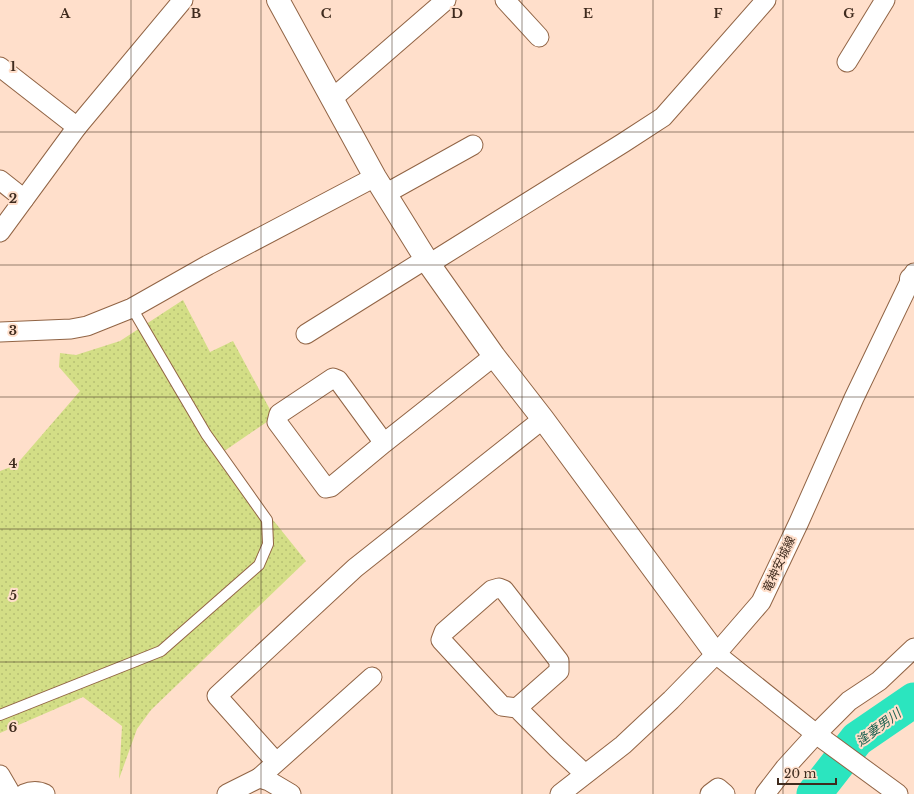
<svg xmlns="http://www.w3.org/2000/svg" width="914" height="794" viewBox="0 0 914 794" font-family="'Libre Baskerville','Noto Sans JP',serif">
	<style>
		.park { fill: url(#park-dots) }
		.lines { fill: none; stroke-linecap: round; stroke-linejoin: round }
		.river { stroke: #2be5bf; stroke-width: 35 }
		.service-casing { stroke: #916445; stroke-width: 12 }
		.minor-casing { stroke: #916445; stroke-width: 21 }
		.tertiary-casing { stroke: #916445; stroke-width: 24 }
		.service { stroke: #fff; stroke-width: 10 }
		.minor { stroke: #fff; stroke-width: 19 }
		.tertiary { stroke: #fff; stroke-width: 22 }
		.grid { fill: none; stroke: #3f2b1e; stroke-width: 1; stroke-opacity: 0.55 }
		.labels { text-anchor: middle; stroke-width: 4; stroke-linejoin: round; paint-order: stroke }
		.street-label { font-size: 12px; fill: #3f2b1e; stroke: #ffdfcb }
		.water-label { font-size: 13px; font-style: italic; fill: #1d6151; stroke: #ffdfcb }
		.grid-label { font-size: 13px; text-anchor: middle; font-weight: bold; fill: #3f2b1e; stroke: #ffdfcb; stroke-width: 4; stroke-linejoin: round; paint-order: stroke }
	</style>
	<defs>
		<pattern id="park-dots" width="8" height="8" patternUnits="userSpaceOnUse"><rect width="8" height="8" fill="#d3de86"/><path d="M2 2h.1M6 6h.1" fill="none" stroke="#b6bf73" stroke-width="1.8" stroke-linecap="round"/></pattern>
	</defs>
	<rect width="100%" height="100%" fill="#ffdfcb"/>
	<path class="park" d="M 183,300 L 210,352 L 233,341 L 274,417 L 220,454 L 306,561 L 151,710 L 137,729 L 119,779 L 122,726 L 83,697 L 0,733 L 0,471 L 16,465 L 80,391 L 59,367 L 60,353 L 76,355 L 120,341 Z"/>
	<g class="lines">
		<path class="river" d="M 814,794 L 857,739 L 914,700"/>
		<defs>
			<path id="service" d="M 0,715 L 161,651 L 259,565 L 268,544 L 267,520 L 206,434 L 132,308"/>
			<g id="minor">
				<path d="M 505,0 L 539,37"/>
				<path d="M 847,62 L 885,0"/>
				<path d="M 0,67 L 77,127"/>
				<path d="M 333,98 L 446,0"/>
				<path d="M 0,180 L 24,199"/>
				<path d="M 385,194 L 473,145"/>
				<path d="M 0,232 L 77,127 L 183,0"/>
				<path d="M 429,264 L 623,143 L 663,117 L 766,0"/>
				<path d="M 0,332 L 71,329 L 87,326 L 132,308 L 208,265 L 375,177"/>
				<path d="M 306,334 L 426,259"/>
				<path d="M 384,443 L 338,380 L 333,378 L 279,414 L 277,422 L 326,488 L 331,487 L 384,443 L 494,356"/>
				<path d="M 716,654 L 816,734 L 898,794"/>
				<path d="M 517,708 L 559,671 L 559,661 L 504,590 L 499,588 L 492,590 L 444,632 L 441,640 L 502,706 L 517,708 L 557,748 L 585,774"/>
				<path d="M 276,762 L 217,696 L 355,568 L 543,419"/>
				<path d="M 0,775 L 11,794"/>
				<path d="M 259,778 L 372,677"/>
				<path d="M 24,794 C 31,791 37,790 45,794"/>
				<path d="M 227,794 L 259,778 L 269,781 L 291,794"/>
				<path d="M 560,794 L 623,745 L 671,700 L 716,654 L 761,602 L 799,522 L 854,398 L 914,273"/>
				<path d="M 710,794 L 718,788 L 725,794"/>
				<path d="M 765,794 L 785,768 L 816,734 L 849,701 L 879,681 L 914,648"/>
			</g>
			<g id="tertiary">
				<path d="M 278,0 L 375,177 L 429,264 L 494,356 L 543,419 L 716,654"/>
				<path d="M 911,279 L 914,280"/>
			</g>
		</defs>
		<use href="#service" class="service-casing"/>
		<use href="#minor" class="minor-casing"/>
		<use href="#tertiary" class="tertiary-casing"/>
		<use href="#service" class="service"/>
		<use href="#minor" class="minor"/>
		<use href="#tertiary" class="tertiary"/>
	</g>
	<path class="grid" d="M 131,0 L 131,794M 261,0 L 261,794M 392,0 L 392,794M 522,0 L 522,794M 653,0 L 653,794M 783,0 L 783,794M 0,132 L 914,132M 0,265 L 914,265M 0,397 L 914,397M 0,529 L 914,529M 0,662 L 914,662"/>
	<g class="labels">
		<g class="street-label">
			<text transform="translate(779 564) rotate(-65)" y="4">竜神安城線</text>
		</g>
		<g class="water-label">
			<text transform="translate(878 727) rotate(-37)" y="5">逢妻男川</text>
		</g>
	</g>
	<g class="grid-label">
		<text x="65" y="18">A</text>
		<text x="196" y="18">B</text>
		<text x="326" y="18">C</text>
		<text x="457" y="18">D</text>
		<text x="588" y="18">E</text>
		<text x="718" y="18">F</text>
		<text x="849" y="18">G</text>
		<text x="13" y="71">1</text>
		<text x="13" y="203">2</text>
		<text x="13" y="335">3</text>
		<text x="13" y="468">4</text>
		<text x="13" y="600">5</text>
		<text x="13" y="732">6</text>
	</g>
	<path d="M778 778v6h58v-6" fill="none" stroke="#3f2b1e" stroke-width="2"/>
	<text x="784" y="778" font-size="12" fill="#3f2b1e" stroke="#ffdfcb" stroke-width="3" paint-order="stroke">20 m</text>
</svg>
